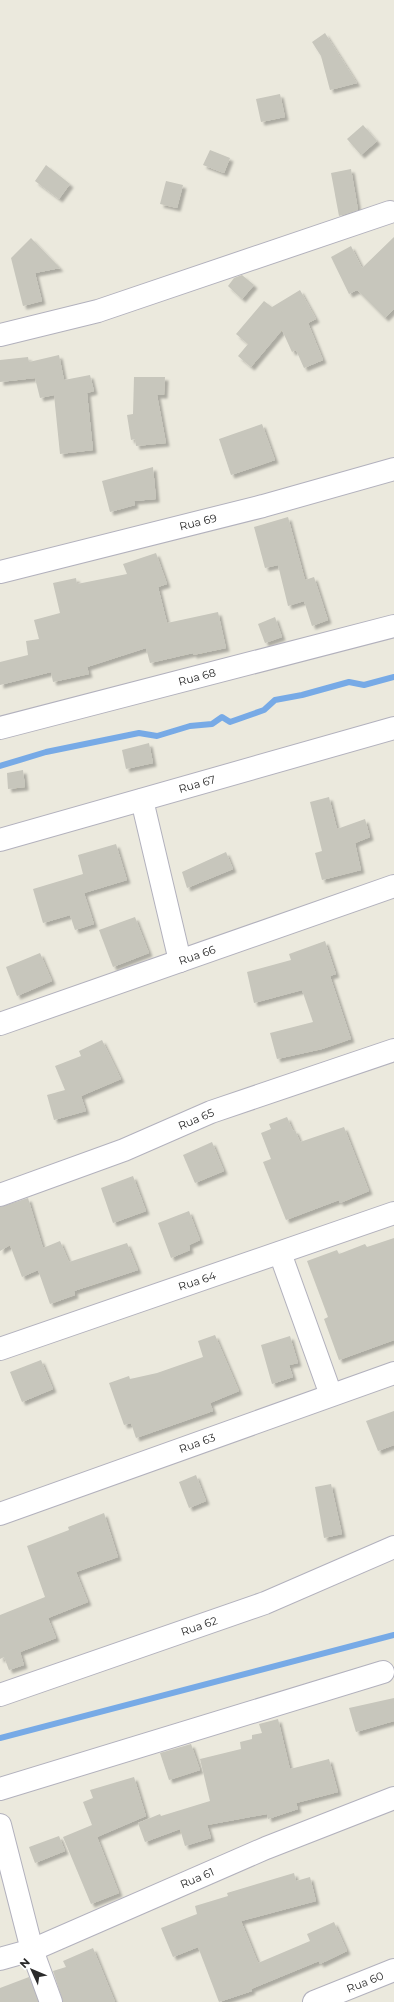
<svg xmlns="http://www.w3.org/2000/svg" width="394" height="2002" viewBox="0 0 394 2002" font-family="Montserrat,sans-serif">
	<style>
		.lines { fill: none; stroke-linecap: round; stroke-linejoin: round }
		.stream { stroke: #77aae6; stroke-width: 6 }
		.building { fill: #c7c6bc; filter: url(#shadow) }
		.minor-casing { stroke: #b2b1bd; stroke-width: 24 }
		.minor { stroke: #fff; stroke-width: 22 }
		.labels { text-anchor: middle; stroke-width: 4; stroke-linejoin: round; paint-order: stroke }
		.street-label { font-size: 11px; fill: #2a2a2a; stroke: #fff }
	</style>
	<defs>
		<filter id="shadow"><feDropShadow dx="3.5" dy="3.5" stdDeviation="1" flood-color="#0004"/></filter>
	</defs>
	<rect width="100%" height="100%" fill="#ebe9dd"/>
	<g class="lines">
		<g class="stream">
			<path d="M 0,766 L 46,752 L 139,733 L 157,736 L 190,726 L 212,724 L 222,717 L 230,722 L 264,710 L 275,700 L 302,695 L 349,682 L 364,685 L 394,677"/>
			<path d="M 0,1738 L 394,1635"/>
		</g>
	</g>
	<g class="building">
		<path d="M 325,33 L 357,83 L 330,90 L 321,56 L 312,42 Z"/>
		<path d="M 280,94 L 285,117 L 261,122 L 256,99 Z"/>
		<path d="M 363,125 L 377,141 L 361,155 L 347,139 Z"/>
		<path d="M 210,150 L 230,158 L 224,173 L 203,165 Z"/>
		<path d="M 46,165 L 70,184 L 59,199 L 35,181 Z"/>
		<path d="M 351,169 L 358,210 L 339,216 L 331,173 Z"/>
		<path d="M 166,181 L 183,185 L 177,208 L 160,204 Z"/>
		<path d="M 394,237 L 394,309 L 385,318 L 357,290 L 349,294 L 331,257 L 351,246 L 362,268 Z"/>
		<path d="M 31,238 L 60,268 L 35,273 L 42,301 L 23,306 L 11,258 Z"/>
		<path d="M 242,275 L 254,285 L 242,299 L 228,286 L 234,278 Z"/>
		<path d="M 300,290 L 316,319 L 308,323 L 323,360 L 304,368 L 296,350 L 292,352 L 282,330 L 251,367 L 238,356 L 248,344 L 236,334 L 264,301 L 272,307 Z"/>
		<path d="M 59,355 L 64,380 L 90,375 L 94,391 L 87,393 L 93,450 L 60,454 L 54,395 L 40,398 L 35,378 L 0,382 L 0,360 L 28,357 L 29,362 Z"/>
		<path d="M 134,377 L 165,377 L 164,395 L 157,395 L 166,443 L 136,446 L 135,439 L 131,440 L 127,415 L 133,414 Z"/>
		<path d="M 262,424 L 275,460 L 231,475 L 219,439 Z"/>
		<path d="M 153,467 L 156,499 L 134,501 L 135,505 L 110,512 L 102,481 Z"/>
		<path d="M 288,517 L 305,580 L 314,577 L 328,620 L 312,626 L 304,601 L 288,606 L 278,565 L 265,568 L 254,527 Z"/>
		<path d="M 156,553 L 167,584 L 158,587 L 167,623 L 218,612 L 226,648 L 193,655 L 193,653 L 150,663 L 146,648 L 87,667 L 89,674 L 53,682 L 51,672 L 0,685 L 0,662 L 28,655 L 26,641 L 39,639 L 34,620 L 60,613 L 53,583 L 76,578 L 77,584 L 127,574 L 123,564 Z"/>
		<path d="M 275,617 L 282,637 L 265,643 L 258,624 Z"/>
		<path d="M 149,743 L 153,763 L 126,769 L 122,750 Z"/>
		<path d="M 23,770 L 25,787 L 8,789 L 7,773 Z"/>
		<path d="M 329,797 L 337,829 L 365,819 L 370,837 L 355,843 L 361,870 L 322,880 L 315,853 L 322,851 L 310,802 Z"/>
		<path d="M 116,844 L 127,880 L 84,893 L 94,924 L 75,930 L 70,915 L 43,923 L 33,889 L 83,874 L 78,855 Z"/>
		<path d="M 226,852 L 233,869 L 187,888 L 182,872 Z"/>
		<path d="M 135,917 L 149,953 L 113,967 L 99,930 Z"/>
		<path d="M 325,941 L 336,974 L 330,976 L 351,1039 L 322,1049 L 277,1059 L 270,1033 L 313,1022 L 302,990 L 254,1003 L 247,972 L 291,960 L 289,954 Z"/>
		<path d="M 40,953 L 52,981 L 17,996 L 6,967 Z"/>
		<path d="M 102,1040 L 121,1079 L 81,1096 L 86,1111 L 54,1120 L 47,1095 L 65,1090 L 55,1066 L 81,1056 L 79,1051 Z"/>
		<path d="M 287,1117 L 293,1131 L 295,1130 L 300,1142 L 344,1127 L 369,1191 L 340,1203 L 339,1200 L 286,1220 L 263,1162 L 271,1159 L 261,1133 L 271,1129 L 269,1124 Z"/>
		<path d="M 212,1142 L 224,1171 L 195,1183 L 183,1155 Z"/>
		<path d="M 133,1176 L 146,1211 L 113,1223 L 101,1188 Z"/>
		<path d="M 28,1198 L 43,1248 L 60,1241 L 69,1262 L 127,1243 L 138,1270 L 74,1291 L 75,1295 L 50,1304 L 38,1270 L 22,1277 L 10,1245 L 0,1251 L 0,1207 Z"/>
		<path d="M 189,1211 L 200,1240 L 189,1245 L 190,1250 L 171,1258 L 158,1223 Z"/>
		<path d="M 394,1238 L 394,1340 L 339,1360 L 324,1319 L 328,1317 L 307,1261 L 337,1250 L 339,1254 L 365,1244 L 367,1247 Z"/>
		<path d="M 215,1335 L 239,1391 L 210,1403 L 213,1411 L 136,1438 L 131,1423 L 124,1425 L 109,1383 L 129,1376 L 130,1379 L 157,1373 L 203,1357 L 198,1341 Z"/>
		<path d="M 290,1336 L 298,1363 L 289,1365 L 293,1377 L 272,1384 L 261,1345 Z"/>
		<path d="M 41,1360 L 53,1389 L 22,1402 L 10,1372 Z"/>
		<path d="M 394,1411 L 394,1445 L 378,1451 L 366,1421 Z"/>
		<path d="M 196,1475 L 206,1501 L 189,1508 L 179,1482 Z"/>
		<path d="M 331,1484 L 342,1534 L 324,1538 L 315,1487 Z"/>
		<path d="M 104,1513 L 118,1557 L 76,1572 L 88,1602 L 48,1618 L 56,1638 L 20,1652 L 24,1665 L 9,1670 L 4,1657 L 0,1659 L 0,1615 L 45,1597 L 27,1546 L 69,1530 L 68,1527 Z"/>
		<path d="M 394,1698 L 394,1721 L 356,1732 L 349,1708 Z"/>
		<path d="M 278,1719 L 290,1769 L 329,1759 L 338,1792 L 296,1803 L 298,1809 L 268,1819 L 267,1814 L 207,1825 L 211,1838 L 185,1846 L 180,1829 L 145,1842 L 138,1823 L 160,1814 L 161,1816 L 210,1801 L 200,1759 L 241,1749 L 240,1742 L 252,1739 L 252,1735 L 262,1733 L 259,1724 Z"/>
		<path d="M 191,1744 L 200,1770 L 169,1780 L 160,1753 Z"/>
		<path d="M 134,1777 L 146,1816 L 97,1837 L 119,1893 L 91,1904 L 63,1837 L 92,1825 L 83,1802 L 93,1798 L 90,1790 Z"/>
		<path d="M 59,1836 L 65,1851 L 35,1863 L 29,1847 Z"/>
		<path d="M 294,1873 L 296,1881 L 310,1877 L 316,1901 L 241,1921 L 258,1963 L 310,1941 L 307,1934 L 334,1922 L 347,1951 L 320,1964 L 319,1961 L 251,1989 L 252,1991 L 219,2002 L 198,1947 L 173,1957 L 161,1928 L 197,1914 L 195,1906 L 228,1896 L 227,1893 Z"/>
		<path d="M 93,1948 L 115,2002 L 63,2002 L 53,1971 L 66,1967 L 63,1961 Z"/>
		<path d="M 29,1977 L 38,2002 L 0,2002 L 0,1988 Z"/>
	</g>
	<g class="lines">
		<defs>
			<g id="minor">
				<path d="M 0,335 L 98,311 L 390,212"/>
				<path d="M 0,572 L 263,506 L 394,469"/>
				<path d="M 0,728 L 394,626"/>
				<path d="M 142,800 L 180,961"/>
				<path d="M 0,840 L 394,728"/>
				<path d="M 0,1024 L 394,886"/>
				<path d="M 0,1195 L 124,1150 L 211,1112 L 394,1050"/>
				<path d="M 280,1253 L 331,1395"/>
				<path d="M 0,1349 L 394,1213"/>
				<path d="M 0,1514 L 394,1373"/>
				<path d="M 0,1695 L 265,1603 L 394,1547"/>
				<path d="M 0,1789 L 383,1672"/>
				<path d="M 0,1825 L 32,1950 L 51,2002"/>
				<path d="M 0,1959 L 32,1950 L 266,1848 L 394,1798"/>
				<path d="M 314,2002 L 394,1970"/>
			</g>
		</defs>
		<use href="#minor" class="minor-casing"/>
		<use href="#minor" class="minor"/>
	</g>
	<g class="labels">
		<g class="street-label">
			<text transform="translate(198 522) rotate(-14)" y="4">Rua 69</text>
			<text transform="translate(197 677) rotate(-15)" y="4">Rua 68</text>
			<text transform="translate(197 784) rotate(-16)" y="4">Rua 67</text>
			<text transform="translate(197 955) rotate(-19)" y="4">Rua 66</text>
			<text transform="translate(196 1119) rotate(-23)" y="4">Rua 65</text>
			<text transform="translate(197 1281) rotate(-18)" y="4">Rua 64</text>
			<text transform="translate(197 1443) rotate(-20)" y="4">Rua 63</text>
			<text transform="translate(199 1626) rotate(-19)" y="4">Rua 62</text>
			<text transform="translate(197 1878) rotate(-23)" y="4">Rua 61</text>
			<text transform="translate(365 1982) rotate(-22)" y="4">Rua 60</text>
		</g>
	</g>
	<g transform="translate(32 1970) rotate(314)" stroke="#ffffff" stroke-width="3" paint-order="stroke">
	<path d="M0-3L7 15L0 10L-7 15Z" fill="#2a2a2a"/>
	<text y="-6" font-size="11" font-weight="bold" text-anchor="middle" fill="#2a2a2a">N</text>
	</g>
</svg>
